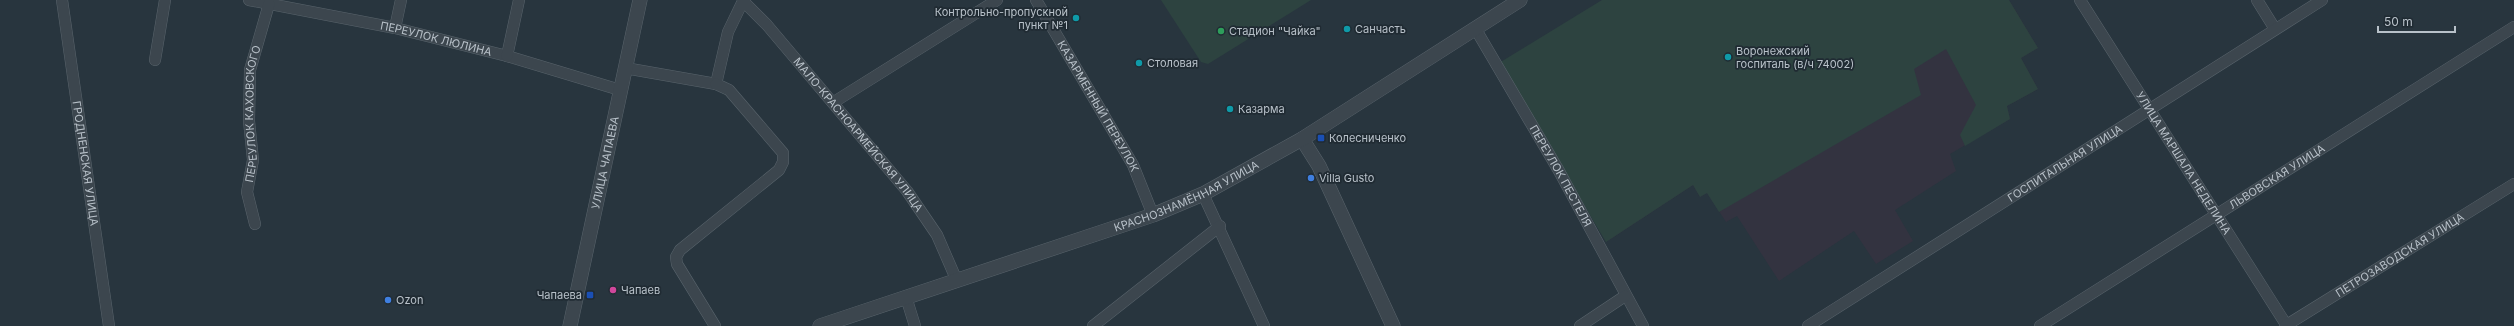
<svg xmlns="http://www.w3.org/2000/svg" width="2514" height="326" viewBox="0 0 2514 326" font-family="Inter,sans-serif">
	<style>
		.medical { fill: #333340 }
		.green { fill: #2d4340 }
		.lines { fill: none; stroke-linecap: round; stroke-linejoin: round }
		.minor-casing { stroke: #59646c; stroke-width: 12 }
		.tertiary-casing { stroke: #59646c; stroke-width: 15 }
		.minor { stroke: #3c464e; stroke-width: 11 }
		.tertiary { stroke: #3c464e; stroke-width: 14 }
		.culture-dot { fill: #0f9aa8; stroke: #202b33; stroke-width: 1.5 }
		.leisure-dot { fill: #2e9e5b; stroke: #202b33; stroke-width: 1.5 }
		.transit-dot { fill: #1a4fb4; stroke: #202b33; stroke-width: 1.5 }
		.shop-dot { fill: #3f7fe0; stroke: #202b33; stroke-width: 1.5 }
		.hotel-dot { fill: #d1479c; stroke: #202b33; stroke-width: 1.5 }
		.labels { text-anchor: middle; stroke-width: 3.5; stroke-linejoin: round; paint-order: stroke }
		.poi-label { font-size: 11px; fill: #b8c1c9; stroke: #202b33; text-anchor: start }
		.street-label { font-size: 11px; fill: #b8c1c9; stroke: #202b33 }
	</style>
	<rect width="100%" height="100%" fill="#28353e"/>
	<path class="medical" d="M 1602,0 L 2009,0 L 2038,48 L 2021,58 L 2038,89 L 2007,106 L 2010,119 L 1950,154 L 1956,171 L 1895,210 L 1913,241 L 1876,264 L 1854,231 L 1779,281 L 1737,216 L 1726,222 L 1707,193 L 1700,197 L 1693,185 L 1606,242 Z"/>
	<g class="green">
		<path d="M 1161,0 L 1311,0 L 1208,64 L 1201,62 Z"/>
		<path d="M 1602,0 L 2009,0 L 2038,48 L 2021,58 L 2038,89 L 2007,106 L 2010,119 L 1965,146 L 1960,135 L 1976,105 L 1946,49 L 1914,69 L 1921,95 L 1719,212 L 1707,193 L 1700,197 L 1693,185 L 1606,242 L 1499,63 Z"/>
	</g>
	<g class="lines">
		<defs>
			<g id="minor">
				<path id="s1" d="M 62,0 L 109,326"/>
				<path id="s2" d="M 249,0 L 395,28 L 507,56 L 620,90"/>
				<path id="s3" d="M 1036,0 L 1133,165 L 1153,215"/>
				<path id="s4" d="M 2080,0 L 2287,326"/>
				<path d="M 2257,0 L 2275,29"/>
				<path d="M 395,28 L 401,0"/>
				<path id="s5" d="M 1475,28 L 1559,171 L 1643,326"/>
				<path d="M 507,56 L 519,0"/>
				<path d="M 155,60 L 165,0"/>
				<path id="s6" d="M 625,68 L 716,84 L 728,32 L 743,1 L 767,25 L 907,191 L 937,235 L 957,281"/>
				<path d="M 834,102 L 997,0"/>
				<path d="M 1203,194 L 1264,326"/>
				<path id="s7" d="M 255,224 L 247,192 L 253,160 L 249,121 L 250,70 L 269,4"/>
				<path d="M 906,297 L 915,326"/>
				<path d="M 715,326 L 677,264 L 676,257 L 680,250 L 779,170 L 783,162 L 783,153 L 729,90 L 716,84"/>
				<path d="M 1093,326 L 1220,226"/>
				<path d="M 1580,326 L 1625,296"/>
				<path id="s8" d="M 1808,326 L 2322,0"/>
				<path id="s9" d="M 2040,326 L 2514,27"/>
				<path id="s10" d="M 2285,326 L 2514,184"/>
			</g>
			<g id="tertiary">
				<path d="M 1302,139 L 1319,166 L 1393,326"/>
				<path id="s11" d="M 570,326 L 640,0"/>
				<path id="s12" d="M 820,326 L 1153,215 L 1203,194 L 1302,139 L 1520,0"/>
			</g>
		</defs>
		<use href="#minor" class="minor-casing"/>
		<use href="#tertiary" class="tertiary-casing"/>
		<use href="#minor" class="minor"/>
		<use href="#tertiary" class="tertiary"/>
	</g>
	<g class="culture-dot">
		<circle cx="1076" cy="18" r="4"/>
		<circle cx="1347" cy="29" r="4"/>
		<circle cx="1728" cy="57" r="4"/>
		<circle cx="1139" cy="63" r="4"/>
		<circle cx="1230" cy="109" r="4"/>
	</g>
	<circle class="leisure-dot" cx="1221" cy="31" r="4"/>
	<g class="transit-dot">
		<rect x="1317" y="134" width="8" height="8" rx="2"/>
		<rect x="586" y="291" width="8" height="8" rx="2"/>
	</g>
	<g class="shop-dot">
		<circle cx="1311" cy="178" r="4"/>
		<circle cx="388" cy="300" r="4"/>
	</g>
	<circle class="hotel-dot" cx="613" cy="290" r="4"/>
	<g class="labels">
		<g class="poi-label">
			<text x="1068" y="16" text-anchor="end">Контрольно-пропускной<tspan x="1068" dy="13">пункт №1</tspan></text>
			<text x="1355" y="33">Санчасть</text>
			<text x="1229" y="35">Стадион "Чайка"</text>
			<text x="1736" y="55">Воронежский<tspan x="1736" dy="13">госпиталь (в/ч 74002)</tspan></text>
			<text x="1147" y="67">Столовая</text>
			<text x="1238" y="113">Казарма</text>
			<text x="1329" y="142">Колесниченко</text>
			<text x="1319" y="182">Villa Gusto</text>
			<text x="621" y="294">Чапаев</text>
			<text x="582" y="299" text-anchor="end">Чапаева</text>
			<text x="396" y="304">Ozon</text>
		</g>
		<g class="street-label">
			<text dy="4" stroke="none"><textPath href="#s2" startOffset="191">ПЕРЕУЛОК ЛЮЛИНА</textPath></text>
			<text dy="4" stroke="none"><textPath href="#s3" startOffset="123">КАЗАРМЕННЫЙ ПЕРЕУЛОК</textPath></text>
			<text dy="4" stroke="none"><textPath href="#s7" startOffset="112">ПЕРЕУЛОК КАХОВСКОГО</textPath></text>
			<text dy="4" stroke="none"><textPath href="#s6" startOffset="357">МАЛО-КРАСНОАРМЕЙСКАЯ УЛИЦА</textPath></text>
			<text dy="4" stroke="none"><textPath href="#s8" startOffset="304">ГОСПИТАЛЬНАЯ УЛИЦА</textPath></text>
			<text dy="4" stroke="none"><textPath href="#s1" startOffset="165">ГРОДНЕНСКАЯ УЛИЦА</textPath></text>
			<text dy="4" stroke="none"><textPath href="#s11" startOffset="167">УЛИЦА ЧАПАЕВА</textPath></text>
			<text dy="4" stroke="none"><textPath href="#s4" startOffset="193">УЛИЦА МАРШАЛА НЕДЕЛИНА</textPath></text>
			<text dy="4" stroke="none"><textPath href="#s5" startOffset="171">ПЕРЕУЛОК ПЕСТЕЛЯ</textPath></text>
			<text dy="4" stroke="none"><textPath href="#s9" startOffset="280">ЛЬВОВСКАЯ УЛИЦА</textPath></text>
			<text dy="4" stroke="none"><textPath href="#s12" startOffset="389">КРАСНОЗНАМЁННАЯ УЛИЦА</textPath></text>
			<text dy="4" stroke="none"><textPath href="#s10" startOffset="135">ПЕТРОЗАВОДСКАЯ УЛИЦА</textPath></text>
		</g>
	</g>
	<path d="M2378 26v6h77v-6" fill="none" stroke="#b8c1c9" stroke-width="2"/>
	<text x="2384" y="26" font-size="12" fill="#b8c1c9" stroke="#202b33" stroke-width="3" paint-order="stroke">50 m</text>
</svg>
